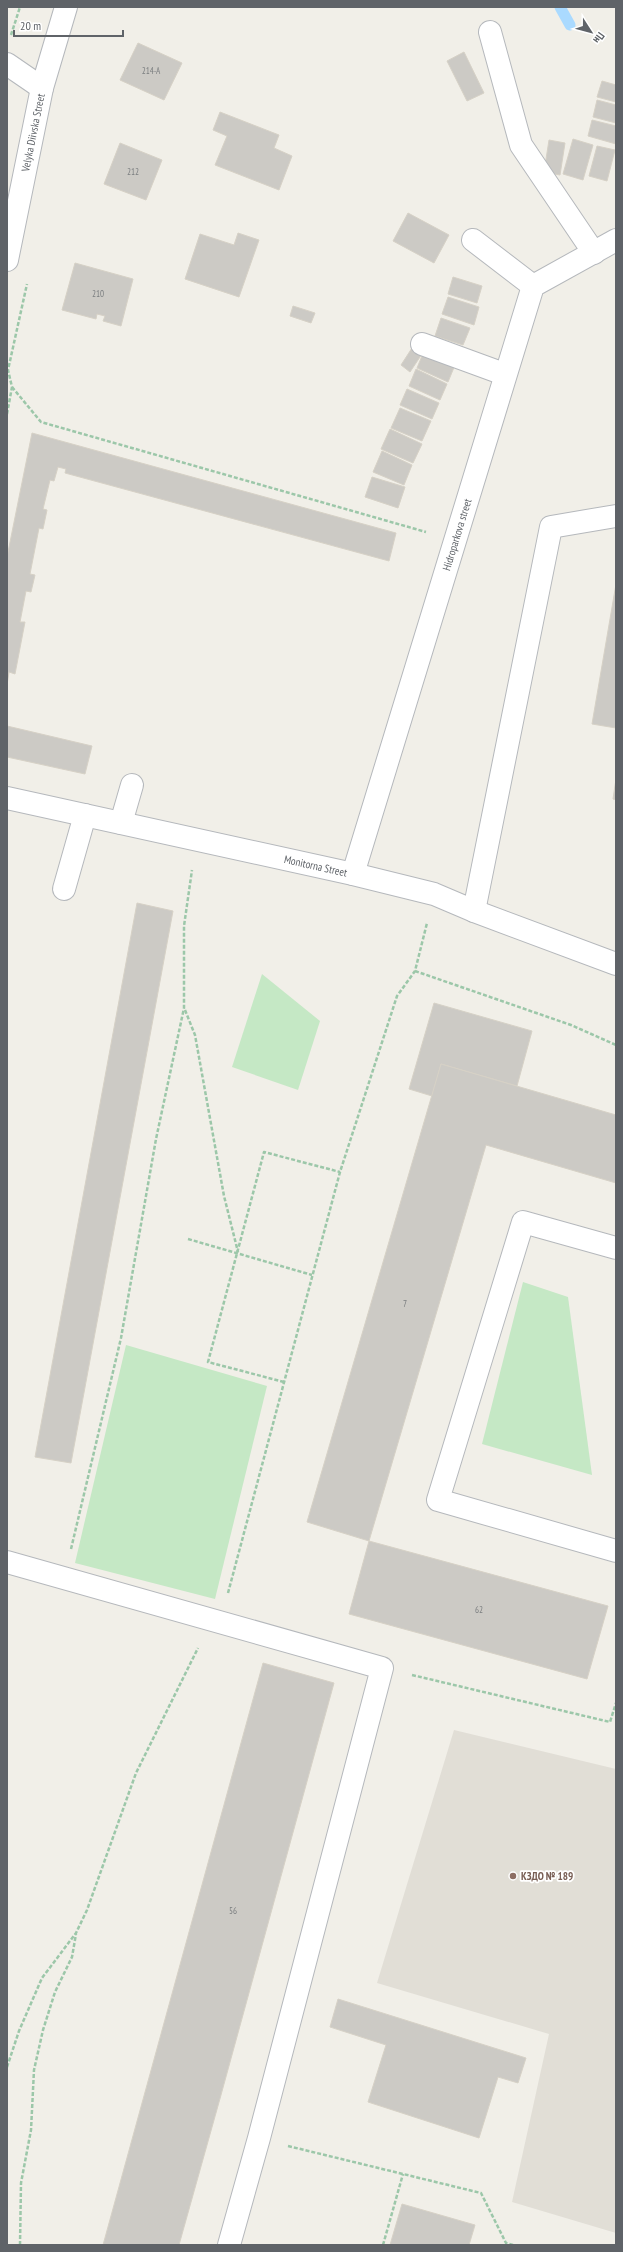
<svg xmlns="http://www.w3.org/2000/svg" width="623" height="2252" viewBox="0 0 623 2252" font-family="'PT Sans Narrow',sans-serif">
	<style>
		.education { fill: #e1ded6 }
		.green { fill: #c5e8c5 }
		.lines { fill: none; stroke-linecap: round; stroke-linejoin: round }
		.stream { stroke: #aadaff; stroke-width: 11 }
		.building { fill: #cccac5; stroke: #d6d1c6 }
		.service-casing { stroke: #b5b8bc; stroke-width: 24 }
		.minor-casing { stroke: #b5b8bc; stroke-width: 24 }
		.tertiary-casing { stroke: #b5b8bc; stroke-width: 24 }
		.path { stroke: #9cc7a9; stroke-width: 2.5; stroke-dasharray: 4 2; stroke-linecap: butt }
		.service { stroke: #fff; stroke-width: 22 }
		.minor { stroke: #fff; stroke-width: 22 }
		.tertiary { stroke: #fff; stroke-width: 22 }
		.education-dot { fill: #8d6e63; stroke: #fff; stroke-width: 1.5 }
		.labels { text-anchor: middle; stroke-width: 3.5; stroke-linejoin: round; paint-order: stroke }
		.number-label { font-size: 9px; fill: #7a7d7f }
		.street-label { font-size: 11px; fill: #5f6368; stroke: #fff }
		.education-label { font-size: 11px; font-weight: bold; fill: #785e54; stroke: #fff; text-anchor: start }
	</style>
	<rect width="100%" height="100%" fill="#f1efe8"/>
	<path class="education" d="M 454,1730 L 616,1769 L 616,2233 L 512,2202 L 549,2034 L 377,1983 Z"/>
	<g class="green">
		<path d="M 262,974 L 320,1021 L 298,1090 L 232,1067 Z"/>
		<path d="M 523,1282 L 568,1297 L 592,1475 L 482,1444 Z"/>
		<path d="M 126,1345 L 267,1386 L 215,1599 L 75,1563 Z"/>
	</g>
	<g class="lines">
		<path class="stream" d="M 560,7 L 570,25"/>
	</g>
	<g class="building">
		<path d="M 138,43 L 182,63 L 164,100 L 120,80 Z"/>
		<path d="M 464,52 L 484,93 L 467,101 L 447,61 Z"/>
		<path d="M 602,81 L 616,85 L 616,102 L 597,97 Z"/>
		<path d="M 597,100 L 616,105 L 616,123 L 593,117 Z"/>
		<path d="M 220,112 L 279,135 L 274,148 L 292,156 L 279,190 L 215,165 L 227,136 L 213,130 Z"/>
		<path d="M 592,120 L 616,126 L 616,144 L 588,136 Z"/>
		<path d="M 573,139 L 593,145 L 583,180 L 563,174 Z"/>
		<path d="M 549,140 L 565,143 L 560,175 L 544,172 Z"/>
		<path d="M 120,143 L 162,160 L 146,200 L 104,184 Z"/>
		<path d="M 597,146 L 615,150 L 607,181 L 589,176 Z"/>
		<path d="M 408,213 L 449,235 L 434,263 L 393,241 Z"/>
		<path d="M 238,233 L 259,240 L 239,297 L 185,279 L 200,234 L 234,245 Z"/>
		<path d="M 75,263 L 133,279 L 121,326 L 103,321 L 105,316 L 97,314 L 96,319 L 62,310 Z"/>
		<path d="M 453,277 L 482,286 L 477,303 L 448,294 Z"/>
		<path d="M 448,297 L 479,307 L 474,325 L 442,314 Z"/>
		<path d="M 293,306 L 315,313 L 311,323 L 290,316 Z"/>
		<path d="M 441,318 L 470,328 L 463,345 L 435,336 Z"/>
		<path d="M 412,348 L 422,354 L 410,372 L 401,365 Z"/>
		<path d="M 424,351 L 455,365 L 448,382 L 417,368 Z"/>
		<path d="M 416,369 L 447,384 L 440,400 L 409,386 Z"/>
		<path d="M 407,389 L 439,403 L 432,419 L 400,405 Z"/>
		<path d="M 400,408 L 431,421 L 422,441 L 391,428 Z"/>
		<path d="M 390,429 L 422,444 L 413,463 L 381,449 Z"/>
		<path d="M 32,433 L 396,533 L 389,561 L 65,473 L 66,469 L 58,467 L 54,481 L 50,480 L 43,509 L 47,510 L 43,529 L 39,528 L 30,574 L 35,575 L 31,592 L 26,591 L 20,622 L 25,622 L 15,674 L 9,672 L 7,685 L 7,557 Z"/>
		<path d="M 382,451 L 412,465 L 404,485 L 373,472 Z"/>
		<path d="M 372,477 L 405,487 L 398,508 L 365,497 Z"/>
		<path d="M 616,584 L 616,728 L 592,724 Z"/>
		<path d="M 7,726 L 92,746 L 85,774 L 7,757 Z"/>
		<path d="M 616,779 L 616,800 L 613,799 Z"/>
		<path d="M 137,903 L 173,911 L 71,1463 L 35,1457 Z"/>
		<path d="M 434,1003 L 532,1031 L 517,1086 L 441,1064 L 432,1096 L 409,1089 Z"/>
		<path d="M 441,1064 L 616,1115 L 616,1183 L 486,1145 L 369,1541 L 307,1522 Z"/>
		<path d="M 369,1541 L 608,1606 L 587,1679 L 349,1614 Z"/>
		<path d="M 263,1663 L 334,1683 L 221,2095 L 179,2245 L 103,2245 Z"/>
		<path d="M 338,1999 L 526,2058 L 518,2083 L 498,2077 L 479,2138 L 368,2102 L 386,2045 L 330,2027 Z"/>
		<path d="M 402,2204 L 475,2225 L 469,2245 L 390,2245 Z"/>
	</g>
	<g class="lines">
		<defs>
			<g id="service">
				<path d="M 490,32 L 521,145 L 594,253"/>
				<path d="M 473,240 L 533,286"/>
				<path d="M 422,344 L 504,374"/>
				<path d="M 121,823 L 132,785"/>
				<path d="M 64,889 L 85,815"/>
				<path d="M 474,911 L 551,527 L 616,516"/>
				<path d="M 616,1248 L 523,1222 L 438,1500 L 616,1551"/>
				<path d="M 7,1562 L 382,1668 L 259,2138 L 229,2245"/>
			</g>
			<g id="minor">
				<path d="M 7,64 L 42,88"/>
				<path id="s1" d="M 353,874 L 533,286 L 616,240"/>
			</g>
			<g id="tertiary">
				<path id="s2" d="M 7,260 L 42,88 L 66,7"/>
				<path id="s3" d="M 7,798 L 353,874 L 434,894 L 474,911 L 616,964"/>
			</g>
		</defs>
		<use href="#service" class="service-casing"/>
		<use href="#minor" class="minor-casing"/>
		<use href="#tertiary" class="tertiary-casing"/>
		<g class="path">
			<path d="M 11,35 L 20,7"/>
			<path d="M 12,387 L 41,422 L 426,532"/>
			<path d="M 7,414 L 12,387 L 8,370 L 27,284"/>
			<path d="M 415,971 L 571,1025 L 616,1045"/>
			<path d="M 185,1010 L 195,1035 L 224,1196 L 238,1252"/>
			<path d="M 188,1239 L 312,1275"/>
			<path d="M 284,1382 L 208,1362 L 264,1152 L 340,1172"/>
			<path d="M 71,1549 L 121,1338 L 156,1139 L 184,1008 L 184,926 L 192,870"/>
			<path d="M 228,1593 L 340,1172 L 397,996 L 415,971 L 427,923"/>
			<path d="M 412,1675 L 610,1722 L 616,1703"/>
			<path d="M 7,2067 L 19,2031 L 42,1978 L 76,1933 L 87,1910 L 136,1773 L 198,1648"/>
			<path d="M 288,2146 L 481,2193 L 506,2243 L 513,2245"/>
			<path d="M 20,2245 L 21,2183 L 31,2130 L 34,2070 L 43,2030 L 55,1992 L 72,1957 L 76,1934"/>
			<path d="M 383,2245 L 403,2174"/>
		</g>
		<use href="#service" class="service"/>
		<use href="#minor" class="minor"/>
		<use href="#tertiary" class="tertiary"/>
	</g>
	<circle class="education-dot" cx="513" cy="1876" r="4"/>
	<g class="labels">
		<g class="number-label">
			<text x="151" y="74">214-А</text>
			<text x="133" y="175">212</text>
			<text x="98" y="297">210</text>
			<text x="405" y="1307">7</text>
			<text x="479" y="1613">62</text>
			<text x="233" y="1914">56</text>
		</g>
		<g class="street-label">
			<text dy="4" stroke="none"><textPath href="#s2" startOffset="130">Velyka Diivska Street</textPath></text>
			<text dy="4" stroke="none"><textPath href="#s1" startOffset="355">Hidroparkova street</textPath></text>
			<text dy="4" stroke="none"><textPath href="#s3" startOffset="316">Monitorna Street</textPath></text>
		</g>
		<g class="education-label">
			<text x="521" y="1880">КЗДО № 189</text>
		</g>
	</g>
	<rect width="623" height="2252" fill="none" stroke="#5f6368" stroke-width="16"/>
	<g transform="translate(591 32) rotate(126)" stroke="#ffffff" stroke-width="3" paint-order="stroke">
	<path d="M0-3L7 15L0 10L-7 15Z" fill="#5f6368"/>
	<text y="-6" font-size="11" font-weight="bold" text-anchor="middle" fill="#5f6368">Пн</text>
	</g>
	<path d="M14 30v6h109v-6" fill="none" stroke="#5f6368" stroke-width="2"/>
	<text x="20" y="30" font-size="12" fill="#5f6368" stroke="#ffffff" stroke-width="3" paint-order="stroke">20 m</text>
</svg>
